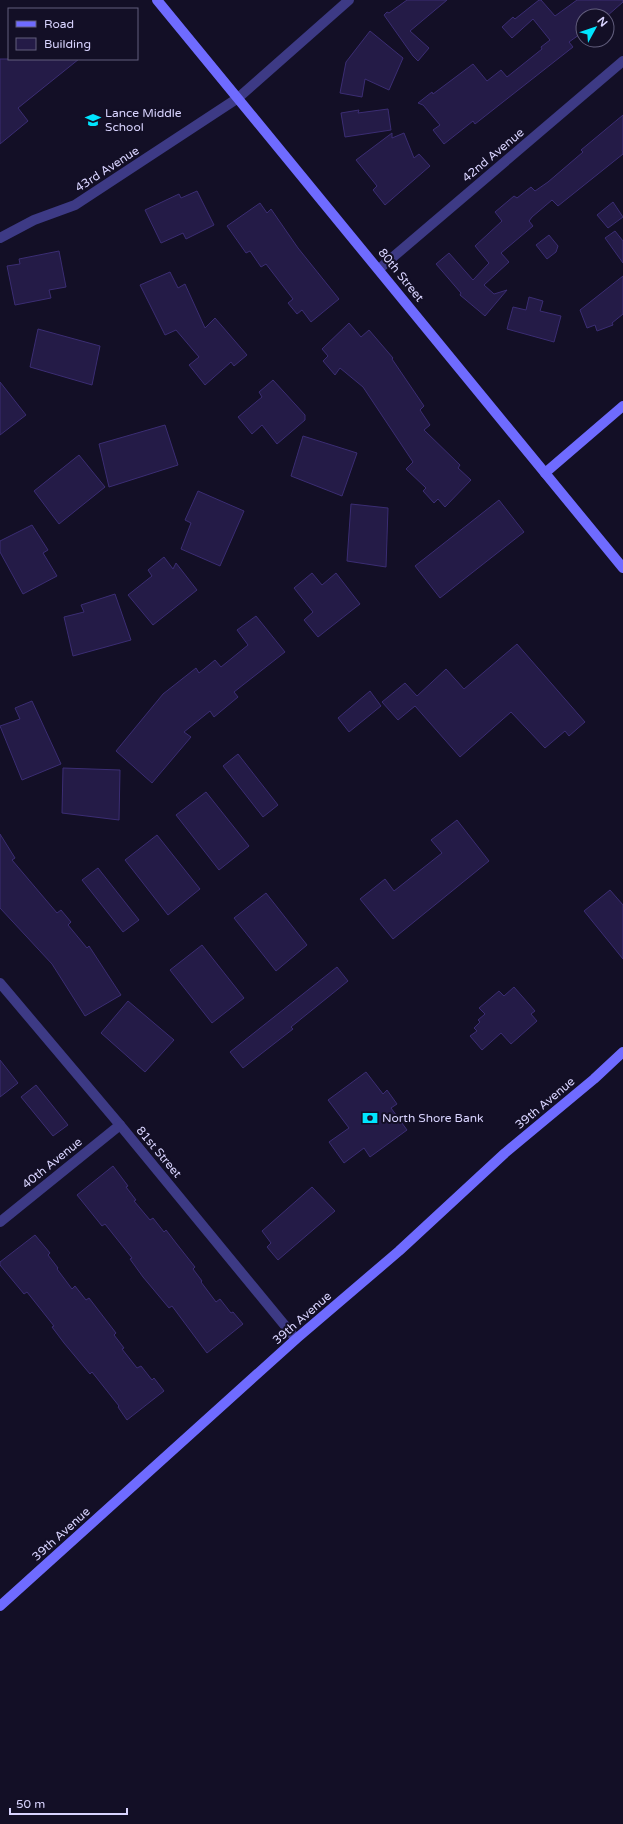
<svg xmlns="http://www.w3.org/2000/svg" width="623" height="1824" viewBox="0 0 623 1824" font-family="'Varela Round',sans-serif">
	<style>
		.building { fill: #241b47; stroke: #3b2d73 }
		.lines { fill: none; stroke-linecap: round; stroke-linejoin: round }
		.street { stroke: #3d3a85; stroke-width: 10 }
		.secondary { stroke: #6f6bff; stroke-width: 10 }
		.labels { text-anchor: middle; stroke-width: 4; stroke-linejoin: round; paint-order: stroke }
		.poi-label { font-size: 12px; fill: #d9d4ff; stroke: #130f26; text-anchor: start }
		.street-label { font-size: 12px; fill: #d9d4ff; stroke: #130f26 }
	</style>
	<rect width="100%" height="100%" fill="#130f26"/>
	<g class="building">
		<path d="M 407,0 L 447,0 L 410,31 L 429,48 L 418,61 L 413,56 L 384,15 L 387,12 L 389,13 Z"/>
		<path d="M 539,0 L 541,0 L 555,16 L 577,0 L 623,0 L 623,2 L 607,16 L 583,16 L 583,32 L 569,42 L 573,47 L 475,124 L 473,121 L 444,144 L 433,130 L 440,125 L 423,105 L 418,103 L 432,92 L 433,94 L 473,64 L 487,81 L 501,70 L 507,77 L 542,49 L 541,47 L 550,40 L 533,19 L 512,38 L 502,27 L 513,17 L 515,19 Z"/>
		<path d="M 370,31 L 403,58 L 389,90 L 365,79 L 362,97 L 340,93 L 346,62 Z"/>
		<path d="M 0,59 L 79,59 L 18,108 L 28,121 L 0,144 Z"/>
		<path d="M 388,109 L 391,130 L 345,137 L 341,113 L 359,110 L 358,113 Z"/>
		<path d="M 623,115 L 623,154 L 558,206 L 552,200 L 532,217 L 529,221 L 533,226 L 501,253 L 509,262 L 484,285 L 494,294 L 507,290 L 485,316 L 460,295 L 461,293 L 436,264 L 449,253 L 473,280 L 489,263 L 475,246 L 502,221 L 495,212 L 514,196 L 517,198 L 531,187 L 535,191 L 548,182 L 583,152 L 581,150 Z"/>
		<path d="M 392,133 L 392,138 L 404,133 L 414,158 L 419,154 L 430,166 L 385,205 L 373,190 L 377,186 L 356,160 Z"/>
		<path d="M 197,191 L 214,225 L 186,239 L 183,233 L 161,243 L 145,210 L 179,194 L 181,198 Z"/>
		<path d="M 613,202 L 623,217 L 608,228 L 597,215 Z"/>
		<path d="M 260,203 L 267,213 L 271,209 L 298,248 L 339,299 L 311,322 L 302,310 L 297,314 L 288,303 L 293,299 L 266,264 L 261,267 L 250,251 L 246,253 L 227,226 Z"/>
		<path d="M 615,231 L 623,241 L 623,263 L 605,238 Z"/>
		<path d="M 549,235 L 558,246 L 556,252 L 547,259 L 536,245 Z"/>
		<path d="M 59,251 L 66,287 L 49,290 L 51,298 L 15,305 L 7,266 L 20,264 L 19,259 Z"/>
		<path d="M 170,272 L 178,288 L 185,284 L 205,328 L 215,318 L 247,355 L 234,366 L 231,362 L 205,385 L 189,365 L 199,357 L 176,330 L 165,335 L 140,285 Z"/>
		<path d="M 623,276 L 623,314 L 612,323 L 613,325 L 597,331 L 595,325 L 587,328 L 580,310 Z"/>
		<path d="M 529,297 L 543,301 L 540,311 L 561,316 L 554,342 L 507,329 L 513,307 L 526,310 Z"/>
		<path d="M 349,323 L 361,337 L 369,330 L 393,358 L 392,359 L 424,406 L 420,410 L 430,425 L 424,430 L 460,465 L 458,468 L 471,480 L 445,507 L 438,499 L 434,503 L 423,491 L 426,488 L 406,469 L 413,462 L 363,387 L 340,368 L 335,375 L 323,361 L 328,356 L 322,349 Z"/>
		<path d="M 38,329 L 100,346 L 92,385 L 30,367 Z"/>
		<path d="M 273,380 L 305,415 L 305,420 L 277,444 L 262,425 L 252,434 L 238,417 L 262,397 L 259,392 Z"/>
		<path d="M 0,382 L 26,415 L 0,435 Z"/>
		<path d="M 165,425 L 178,465 L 109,487 L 99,444 Z"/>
		<path d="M 303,436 L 357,453 L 342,496 L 291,476 Z"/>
		<path d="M 79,455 L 105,487 L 59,524 L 34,491 Z"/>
		<path d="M 198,491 L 244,511 L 220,566 L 181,549 L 191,523 L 185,520 Z"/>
		<path d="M 499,500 L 524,532 L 440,598 L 415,566 Z"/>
		<path d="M 351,504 L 388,508 L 386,567 L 347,561 Z"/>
		<path d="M 32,525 L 48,550 L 43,553 L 57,576 L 23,594 L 0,552 L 0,541 Z"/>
		<path d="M 164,557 L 173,569 L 176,563 L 197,590 L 153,625 L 128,595 L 152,576 L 148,570 Z"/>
		<path d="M 312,573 L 322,585 L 336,573 L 360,604 L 318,637 L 304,620 L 313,612 L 294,588 Z"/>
		<path d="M 115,594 L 131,640 L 73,656 L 64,617 L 84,612 L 81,605 Z"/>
		<path d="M 256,616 L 285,652 L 234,692 L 238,697 L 214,717 L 210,711 L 184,732 L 191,737 L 152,783 L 116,751 L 163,694 L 196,668 L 199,673 L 215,660 L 221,667 L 248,645 L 237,630 Z"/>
		<path d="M 517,644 L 585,722 L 569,736 L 565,731 L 545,748 L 511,712 L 460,757 L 415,706 L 398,720 L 382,702 L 405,683 L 417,696 L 446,669 L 464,689 Z"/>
		<path d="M 370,691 L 381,706 L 349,732 L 338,718 Z"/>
		<path d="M 32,701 L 61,764 L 22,780 L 0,726 L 20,719 L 15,708 Z"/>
		<path d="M 238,754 L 278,805 L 263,817 L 223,766 Z"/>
		<path d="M 63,768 L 120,770 L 119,820 L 62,813 Z"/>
		<path d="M 206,792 L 249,846 L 219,870 L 176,815 Z"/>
		<path d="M 457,820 L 489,861 L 393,939 L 360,899 L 385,879 L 394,891 L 442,853 L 431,840 Z"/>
		<path d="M 0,834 L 15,858 L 12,860 L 57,913 L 61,910 L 71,922 L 68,925 L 87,948 L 89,946 L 121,995 L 85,1016 L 52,964 L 0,908 Z"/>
		<path d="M 157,835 L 200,889 L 168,915 L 125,860 Z"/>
		<path d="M 98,868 L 139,920 L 123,932 L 82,880 Z"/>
		<path d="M 610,890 L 623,905 L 623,959 L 584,911 Z"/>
		<path d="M 266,893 L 307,945 L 276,971 L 234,918 Z"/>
		<path d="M 202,945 L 244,998 L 212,1023 L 170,970 Z"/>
		<path d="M 337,967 L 348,981 L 291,1027 L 293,1029 L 243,1068 L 230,1052 Z"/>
		<path d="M 514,987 L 535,1011 L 531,1014 L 537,1021 L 511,1044 L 501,1033 L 482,1050 L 470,1036 L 477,1031 L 474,1028 L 480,1022 L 478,1020 L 485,1014 L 479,1008 L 499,991 L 504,996 Z"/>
		<path d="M 128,1001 L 174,1040 L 145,1072 L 101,1033 Z"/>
		<path d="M 0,1060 L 18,1083 L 0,1097 Z"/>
		<path d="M 366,1072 L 383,1094 L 387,1090 L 397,1104 L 391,1108 L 407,1130 L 370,1157 L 364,1148 L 344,1163 L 329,1142 L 349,1128 L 328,1100 Z"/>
		<path d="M 36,1085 L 68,1125 L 53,1136 L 21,1097 Z"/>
		<path d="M 113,1166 L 128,1186 L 126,1187 L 136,1200 L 134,1201 L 150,1220 L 153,1218 L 164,1232 L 166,1230 L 176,1243 L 195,1267 L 193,1269 L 202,1281 L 201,1282 L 216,1302 L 220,1299 L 231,1313 L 233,1312 L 243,1324 L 207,1353 L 172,1306 L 169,1308 L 143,1277 L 130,1259 L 132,1258 L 105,1224 L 102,1226 L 77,1195 Z"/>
		<path d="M 312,1187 L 335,1211 L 278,1260 L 267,1247 L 271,1243 L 262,1231 Z"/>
		<path d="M 35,1235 L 50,1253 L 48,1255 L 58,1268 L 57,1269 L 72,1289 L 75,1286 L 86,1300 L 89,1298 L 116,1333 L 114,1335 L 124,1348 L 122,1349 L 137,1368 L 141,1366 L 152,1380 L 154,1378 L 164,1391 L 127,1420 L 118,1407 L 119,1406 L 92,1372 L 90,1374 L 64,1343 L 52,1327 L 54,1326 L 27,1292 L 24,1294 L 0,1265 L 0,1262 Z"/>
	</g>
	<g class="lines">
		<g class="street">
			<path d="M 0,238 L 34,220 L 75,205 L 238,98 L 349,0"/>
			<path d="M 379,269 L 623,61"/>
			<path d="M 0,983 L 120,1125 L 296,1339"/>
			<path d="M 0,1222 L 120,1125"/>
		</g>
		<g class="secondary">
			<path d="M 157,0 L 623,568"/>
			<path d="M 545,473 L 623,406"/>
			<path d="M 0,1606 L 296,1339 L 399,1251 L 505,1153 L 594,1079 L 623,1052"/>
		</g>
	</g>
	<defs>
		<symbol id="school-bare" viewBox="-9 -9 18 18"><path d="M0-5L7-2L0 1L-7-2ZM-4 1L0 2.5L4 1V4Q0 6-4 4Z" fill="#00e5ff" stroke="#130f26" stroke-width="2.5" paint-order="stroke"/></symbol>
		<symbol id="bank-bare" viewBox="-9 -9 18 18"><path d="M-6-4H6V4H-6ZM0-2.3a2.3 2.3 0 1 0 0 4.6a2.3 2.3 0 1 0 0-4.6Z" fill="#00e5ff" stroke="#130f26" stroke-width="2.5" paint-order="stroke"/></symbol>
	</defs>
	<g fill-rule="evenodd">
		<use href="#school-bare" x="82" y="109" width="22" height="22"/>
		<use href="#bank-bare" x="359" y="1107" width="22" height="22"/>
	</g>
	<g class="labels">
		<g class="poi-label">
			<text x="105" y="117">Lance Middle<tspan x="105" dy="14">School</tspan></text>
			<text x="382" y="1122">North Shore Bank</text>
		</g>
		<g class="street-label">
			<text transform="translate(493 155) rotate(-40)" y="4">42nd Avenue</text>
			<text transform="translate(107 169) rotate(-33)" y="4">43rd Avenue</text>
			<text transform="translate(401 275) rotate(51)" y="4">80th Street</text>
			<text transform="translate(545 1103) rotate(-40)" y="4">39th Avenue</text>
			<text transform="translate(159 1152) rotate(50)" y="4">81st Street</text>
			<text transform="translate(52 1163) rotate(-39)" y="4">40th Avenue</text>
			<text transform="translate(302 1318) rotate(-41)" y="4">39th Avenue</text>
			<text transform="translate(61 1534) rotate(-42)" y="4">39th Avenue</text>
		</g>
	</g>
	<rect x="8" y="8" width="130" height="52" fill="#130f26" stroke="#625e7d"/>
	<rect x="16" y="21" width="20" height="6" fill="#6f6bff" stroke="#625e7d"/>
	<text x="44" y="28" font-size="12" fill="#d9d4ff">Road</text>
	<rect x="16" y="38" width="20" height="12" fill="#241b47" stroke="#625e7d"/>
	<text x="44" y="48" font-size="12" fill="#d9d4ff">Building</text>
	<g transform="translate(595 28) rotate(50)"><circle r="19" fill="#130f26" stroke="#625e7d"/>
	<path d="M0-3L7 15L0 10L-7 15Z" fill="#00e5ff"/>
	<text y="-6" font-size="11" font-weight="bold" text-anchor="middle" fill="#d9d4ff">N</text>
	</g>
	<path d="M10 1808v6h117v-6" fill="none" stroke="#d9d4ff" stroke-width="2"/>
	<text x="16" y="1808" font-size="12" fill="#d9d4ff" stroke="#130f26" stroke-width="3" paint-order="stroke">50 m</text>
</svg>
